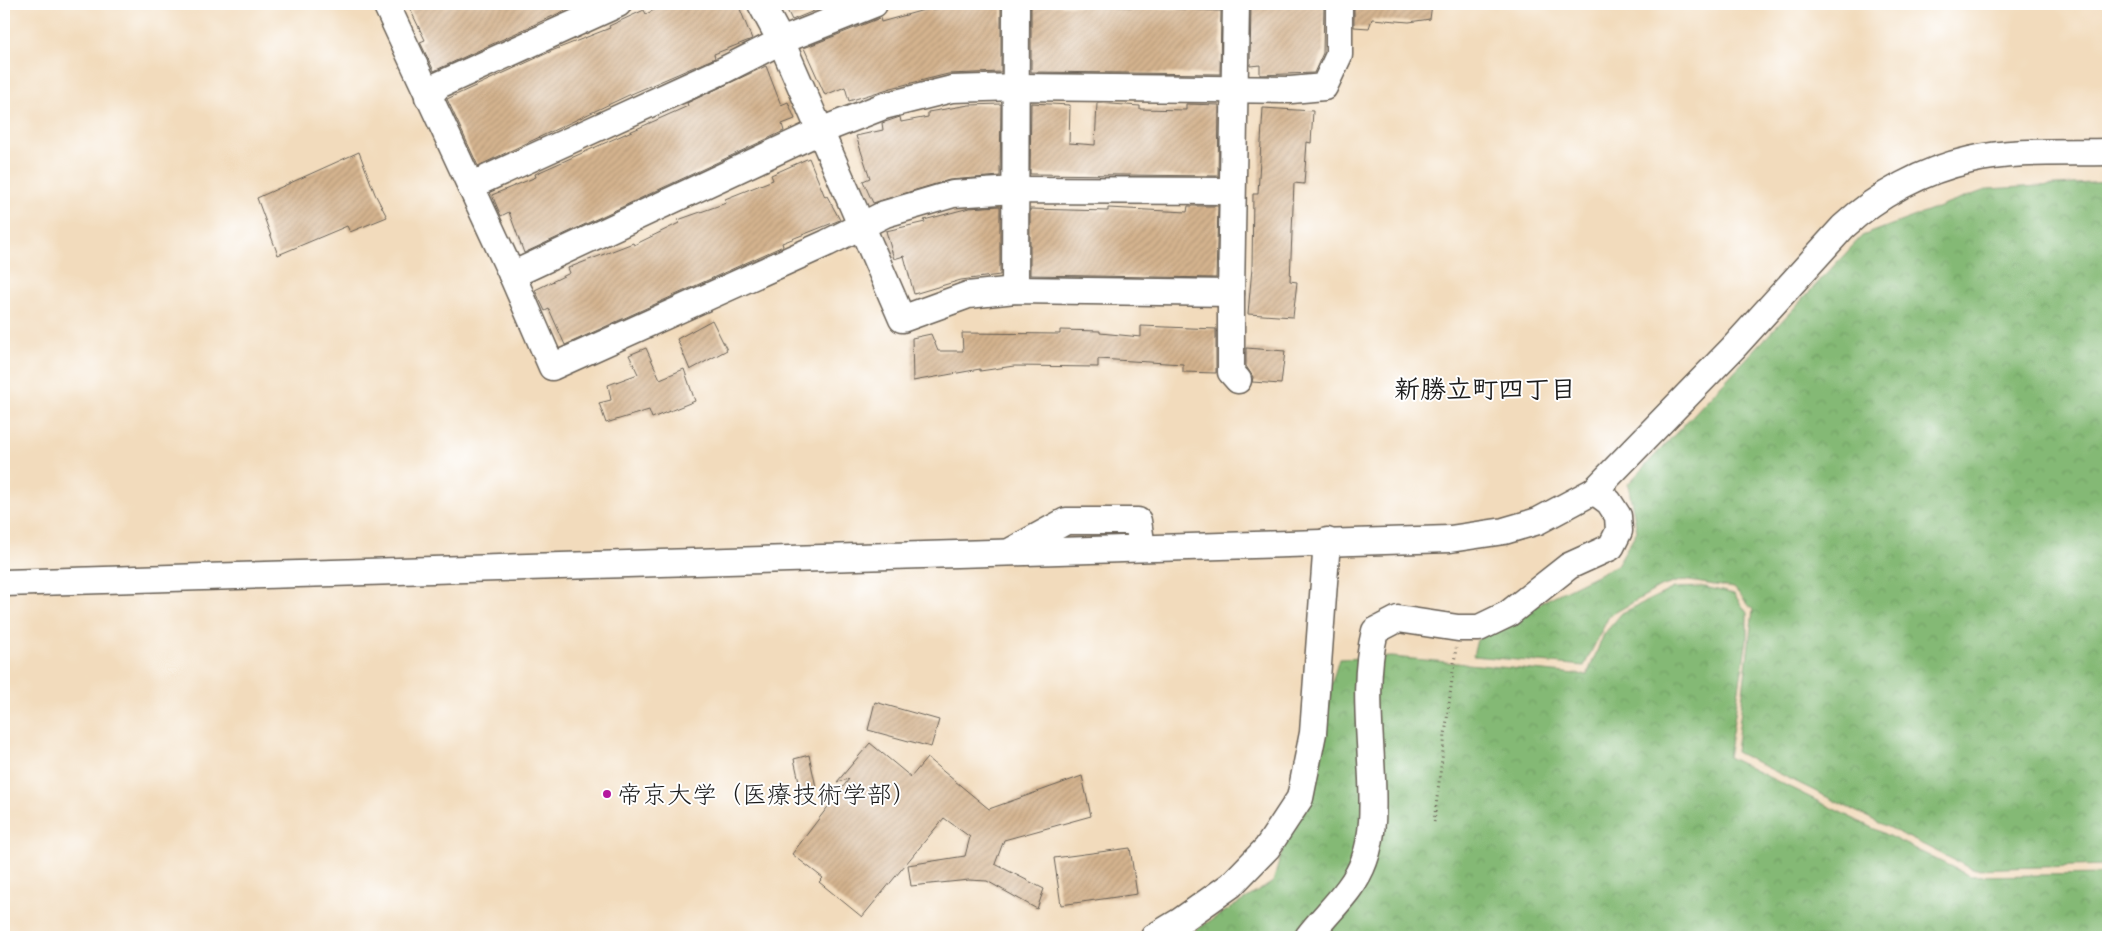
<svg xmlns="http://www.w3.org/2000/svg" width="2112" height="941" viewBox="0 0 2112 941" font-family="Caveat,'Klee One',sans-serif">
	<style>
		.forest { fill: url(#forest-crowns); stroke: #506a48 }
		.building { fill: url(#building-hatch) }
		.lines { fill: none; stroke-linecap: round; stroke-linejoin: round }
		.minor-casing { stroke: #675f54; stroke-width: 29 }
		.path { stroke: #675f54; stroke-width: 3; stroke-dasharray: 1 4; stroke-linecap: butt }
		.minor { stroke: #fff; stroke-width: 26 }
		.poi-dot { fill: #b5179e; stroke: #fff; stroke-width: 2 }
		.labels { text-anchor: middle; stroke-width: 4; stroke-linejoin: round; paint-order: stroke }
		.poi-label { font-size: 25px; fill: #1c1c1c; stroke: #fff; text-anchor: start }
		.neighbourhood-label { font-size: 26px; font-weight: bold; fill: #1c1c1c; stroke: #fff }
	</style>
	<defs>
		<pattern id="forest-crowns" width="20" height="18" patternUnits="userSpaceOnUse" patternTransform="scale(1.25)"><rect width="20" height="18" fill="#84b975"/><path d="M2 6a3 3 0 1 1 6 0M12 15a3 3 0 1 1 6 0" fill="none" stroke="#719e65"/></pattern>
		<pattern id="building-hatch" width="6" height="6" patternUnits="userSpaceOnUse" patternTransform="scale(1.25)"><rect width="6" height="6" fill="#d4b38e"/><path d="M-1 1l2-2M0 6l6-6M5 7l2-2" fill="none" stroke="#b5997a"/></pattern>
	</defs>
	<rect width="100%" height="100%" fill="#fff"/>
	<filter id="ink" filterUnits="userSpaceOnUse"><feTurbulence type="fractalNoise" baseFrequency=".02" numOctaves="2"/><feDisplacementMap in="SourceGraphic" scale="10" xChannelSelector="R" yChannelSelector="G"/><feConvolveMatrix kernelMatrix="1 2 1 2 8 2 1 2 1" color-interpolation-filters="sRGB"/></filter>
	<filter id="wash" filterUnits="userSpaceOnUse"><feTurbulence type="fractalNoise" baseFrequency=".0096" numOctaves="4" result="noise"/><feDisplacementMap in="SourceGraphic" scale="20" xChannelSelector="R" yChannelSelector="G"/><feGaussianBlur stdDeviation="1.12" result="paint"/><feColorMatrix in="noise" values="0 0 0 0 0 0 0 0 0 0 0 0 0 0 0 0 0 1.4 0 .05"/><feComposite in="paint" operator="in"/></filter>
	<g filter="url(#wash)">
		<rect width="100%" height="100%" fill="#f2dbbc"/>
		<g class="forest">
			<path d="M 2108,182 L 2108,865 L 1972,869 L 1736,752 L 1753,610 L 1734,588 L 1683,580 L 1660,587 L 1609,616 L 1584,666 L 1473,656 L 1477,640 L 1544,601 L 1617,565 L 1637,531 L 1628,484 L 1862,236 L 1988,189 Z"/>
			<path d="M 1705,587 L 1734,594 L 1747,613 L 1747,639 L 1728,757 L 1970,876 L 2108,874 L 2108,937 L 1184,937 L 1273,882 L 1339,659 L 1392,657 L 1587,675 L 1604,634 L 1622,613 L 1674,588 Z"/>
		</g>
		<g id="blocks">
			<g class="building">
				<path d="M 417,4 L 579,4 L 434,71 L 420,42 L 425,40 L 409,7 Z"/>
				<path d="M 667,4 L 738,4 L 752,39 L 714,54 L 715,58 L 629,95 L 478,166 L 447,99 L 554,50 L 610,28 L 609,26 L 644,10 L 646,14 Z"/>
				<path d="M 784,4 L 831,4 L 792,20 Z"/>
				<path d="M 965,4 L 1001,4 L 1001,72 L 948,74 L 891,88 L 849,101 L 845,87 L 825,95 L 804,48 L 880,18 L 881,22 L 924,10 L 965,6 Z"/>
				<path d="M 1251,4 L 1324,5 L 1323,53 L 1314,73 L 1260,75 L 1260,65 L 1250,66 Z"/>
				<path d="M 1354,4 L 1432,4 L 1430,19 L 1409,22 L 1372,19 L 1369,28 L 1354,27 Z"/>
				<path d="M 1031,5 L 1141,7 L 1221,11 L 1220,74 L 1031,72 Z"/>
				<path d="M 766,66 L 781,105 L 788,102 L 795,119 L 782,124 L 784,131 L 524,253 L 509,212 L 501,216 L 492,195 L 536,177 L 535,174 L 688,106 L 687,103 Z"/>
				<path d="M 1031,103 L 1070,105 L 1069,143 L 1095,145 L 1097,103 L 1140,106 L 1140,109 L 1186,110 L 1186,104 L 1219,105 L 1218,176 L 1030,174 Z"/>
				<path d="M 1001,104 L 1000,176 L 949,180 L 873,203 L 863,181 L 870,178 L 856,136 L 883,130 L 882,123 L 900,117 L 901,122 L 928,117 L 928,112 L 969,105 Z"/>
				<path d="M 1263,108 L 1313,111 L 1311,143 L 1307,142 L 1304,184 L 1294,183 L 1290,281 L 1297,282 L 1293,317 L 1248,314 L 1252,268 L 1253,194 L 1258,194 Z"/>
				<path d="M 359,152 L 375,194 L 387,217 L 350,232 L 347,226 L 278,255 L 257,198 Z"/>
				<path d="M 809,158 L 825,197 L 827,196 L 840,220 L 782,243 L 783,246 L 565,345 L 549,309 L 545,311 L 535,290 L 570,273 L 568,268 L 633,243 L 634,245 L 679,223 L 678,220 L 726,203 L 725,199 L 773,180 L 771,175 Z"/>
				<path d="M 1000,206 L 1000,275 L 961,280 L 914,294 L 904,256 L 894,259 L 886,231 L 925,222 L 924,220 L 969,208 Z"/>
				<path d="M 1188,206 L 1218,206 L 1216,278 L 1030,275 L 1030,209 L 1108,211 L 1108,208 L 1187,212 Z"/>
				<path d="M 712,320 L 727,350 L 690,370 L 677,339 Z"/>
				<path d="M 1141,326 L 1216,329 L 1216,373 L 1183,372 L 1183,364 L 1098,359 L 1098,367 L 1014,366 L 980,371 L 980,369 L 913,381 L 912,338 L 931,334 L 938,351 L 963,351 L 962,333 L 1060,334 L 1060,330 L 1100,331 L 1100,333 L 1141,337 Z"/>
				<path d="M 646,348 L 660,379 L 684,369 L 695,401 L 652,418 L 649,410 L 606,423 L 599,403 L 611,400 L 608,385 L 638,374 L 629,355 Z"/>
				<path d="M 1246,348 L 1285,351 L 1281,384 L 1252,382 L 1253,377 L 1246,366 Z"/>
				<path d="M 875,702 L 939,720 L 931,747 L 868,730 Z"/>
				<path d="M 870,743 L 911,777 L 927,758 L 989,809 L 1082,776 L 1091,816 L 1004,840 L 995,864 L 1044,889 L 1037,909 L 987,881 L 969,880 L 911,886 L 908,865 L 965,856 L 970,837 L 944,818 L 862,917 L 819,882 L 823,878 L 792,854 L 849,779 L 837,782 Z"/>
				<path d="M 809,755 L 816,787 L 801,790 L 794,759 Z"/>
				<path d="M 1130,848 L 1137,894 L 1061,905 L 1054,858 Z"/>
			</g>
		</g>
	</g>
	<g filter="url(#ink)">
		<use href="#blocks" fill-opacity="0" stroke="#675f54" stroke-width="1"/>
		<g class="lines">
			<defs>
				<g id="minor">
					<path d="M 386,4 L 512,275 L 552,367 L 827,243 L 885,214 L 953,194 L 1015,190 L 1232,191"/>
					<path d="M 761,4 L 781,41 L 902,319 L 968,295 L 1015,290 L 1231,293 L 1236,4"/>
					<path d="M 428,97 L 439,85 L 618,4"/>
					<path d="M 470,186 L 724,70 L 781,41 L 874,4"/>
					<path d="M 512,275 L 820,131 L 884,106 L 952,89 L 1017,87 L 1291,90 L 1324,87 L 1339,55 L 1339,4"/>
					<path d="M 1015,290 L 1016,4"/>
					<path d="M 1231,293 L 1231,372 L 1238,380"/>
					<path d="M 1013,550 L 1066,521 L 1138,521 L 1142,548"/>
					<path d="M 4,583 L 1450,539 L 1504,531 L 1538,521 L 1594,491 L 1733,348 L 1843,227 C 1877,195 1924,170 1970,160 C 2013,150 2064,153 2108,152"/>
					<path d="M 1154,937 L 1179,922 L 1231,885 L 1267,848 L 1300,798 L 1313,733 L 1327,541"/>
					<path d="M 1308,937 C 1326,913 1354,890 1364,861 C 1374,835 1373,806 1372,779 C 1370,730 1363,679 1375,631 L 1398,619 L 1458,628 L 1479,628 L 1508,614 L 1569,566 L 1611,547 L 1619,531 L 1618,516 L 1609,502 L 1594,491"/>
				</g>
			</defs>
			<use href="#minor" class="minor-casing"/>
			<path class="path" d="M 1434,822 L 1456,648"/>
			<use href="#minor" class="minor"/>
		</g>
	</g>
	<circle class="poi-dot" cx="607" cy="794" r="5"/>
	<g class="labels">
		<g class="poi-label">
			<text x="617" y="803">帝京大学（医療技術学部）</text>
		</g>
		<g class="neighbourhood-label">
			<text x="1485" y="398">新勝立町四丁目</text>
		</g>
	</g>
	<rect width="2112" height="941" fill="none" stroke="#fff" stroke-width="20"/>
</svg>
